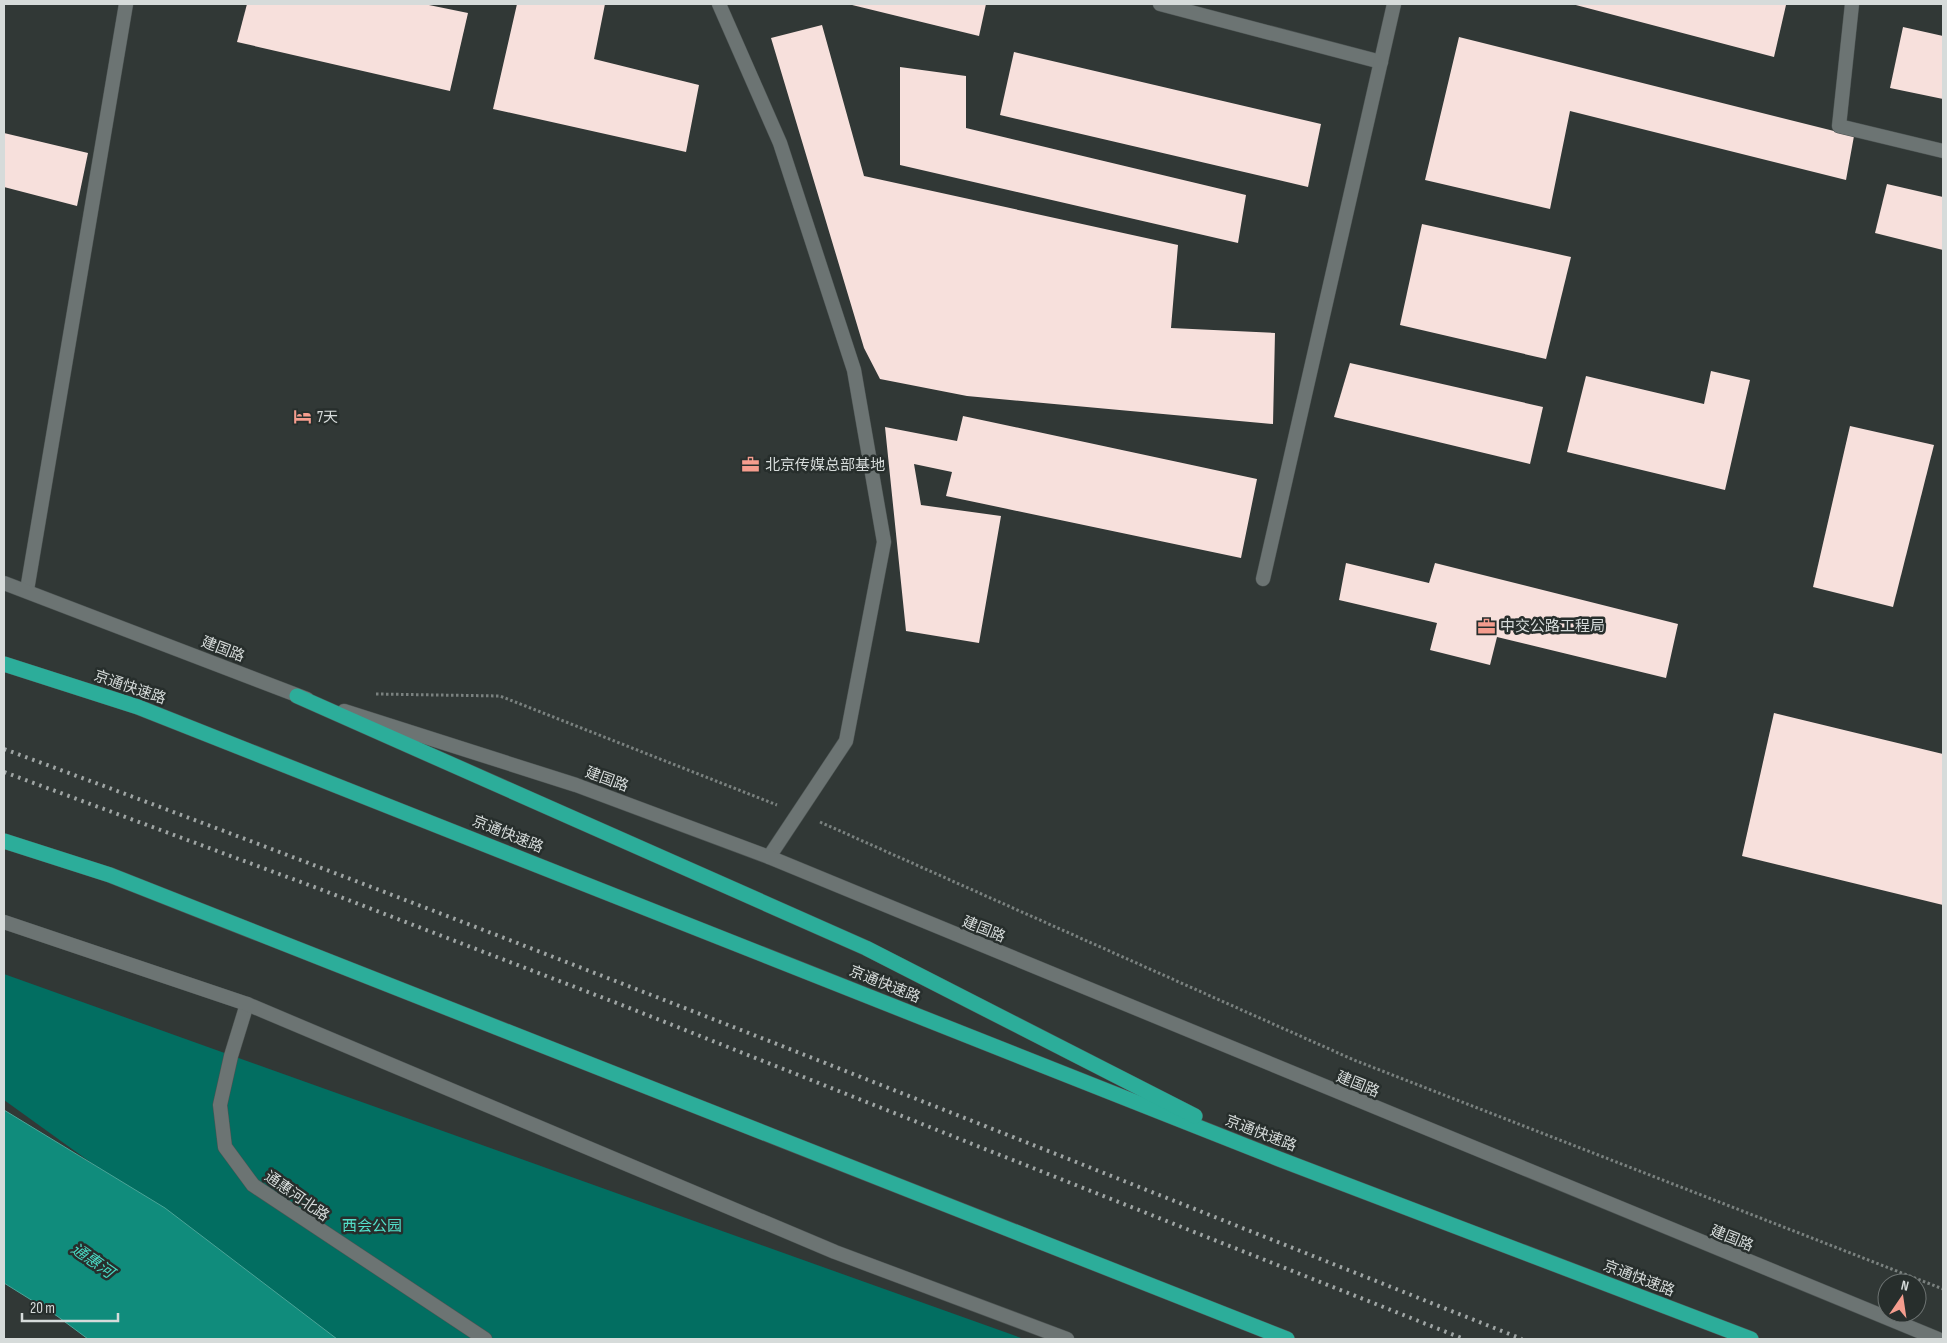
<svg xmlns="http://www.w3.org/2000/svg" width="1947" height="1343" viewBox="0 0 1947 1343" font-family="'Sofia Sans Condensed','Noto Sans SC',sans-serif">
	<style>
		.green { fill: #026e61 }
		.water { fill: #108c7c; stroke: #4ba498 }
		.building { fill: #f7e0dc }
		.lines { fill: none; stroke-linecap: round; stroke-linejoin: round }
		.minor-casing { stroke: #4d5453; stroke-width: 15 }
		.tertiary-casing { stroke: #4d5453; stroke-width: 15 }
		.secondary-casing { stroke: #4d5453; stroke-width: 15 }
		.motorway-casing { stroke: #4d5453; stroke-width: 16 }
		.path { stroke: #7a817f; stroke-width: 3; stroke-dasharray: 2.5 2.5; stroke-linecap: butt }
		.minor { stroke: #6c7473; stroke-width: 14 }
		.tertiary { stroke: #6c7473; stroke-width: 14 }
		.secondary { stroke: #6c7473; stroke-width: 14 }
		.motorway { stroke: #2cad9a; stroke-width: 15 }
		.rail { stroke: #9fa5a4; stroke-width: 4; stroke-dasharray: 2.5 5; stroke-linecap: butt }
		.labels { text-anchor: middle; stroke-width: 5; stroke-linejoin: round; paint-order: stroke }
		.poi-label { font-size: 15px; fill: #d6dbda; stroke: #272e2c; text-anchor: start }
		.street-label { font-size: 15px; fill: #d6dbda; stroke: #272e2c }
		.park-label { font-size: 15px; fill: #53e0ca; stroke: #272e2c }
		.water-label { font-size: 16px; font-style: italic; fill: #4ad9c3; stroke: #272e2c }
	</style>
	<rect width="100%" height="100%" fill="#313836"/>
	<path class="green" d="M 4,974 L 1024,1339 L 336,1339 L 4,1100 Z"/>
	<path class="water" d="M 4,1110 L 165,1208 L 337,1339 L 88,1339 L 57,1316 L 4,1283 Z"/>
	<g class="building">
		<path d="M 247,4 L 424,4 L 468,13 L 450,91 L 237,42 Z"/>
		<path d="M 517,4 L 605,4 L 594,59 L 699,85 L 686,152 L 493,109 Z"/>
		<path d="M 848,4 L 986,4 L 979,36 Z"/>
		<path d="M 1572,4 L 1780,4 L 1786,5 L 1774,57 Z"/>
		<path d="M 822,25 L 864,176 L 1178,245 L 1171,328 L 1275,333 L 1273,424 L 967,396 L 880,379 L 864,348 L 771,38 Z"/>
		<path d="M 1903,27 L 1943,36 L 1943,99 L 1890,88 Z"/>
		<path d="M 1459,37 L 1854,136 L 1846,180 L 1570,111 L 1550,209 L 1425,180 Z"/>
		<path d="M 1014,52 L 1321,124 L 1308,187 L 1000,115 Z"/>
		<path d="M 900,67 L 966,76 L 966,128 L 1246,195 L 1238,243 L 900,165 Z"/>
		<path d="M 4,133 L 88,153 L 77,206 L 4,187 Z"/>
		<path d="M 1887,184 L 1943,197 L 1943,250 L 1875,233 Z"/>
		<path d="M 1422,224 L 1571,257 L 1546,359 L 1400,325 Z"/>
		<path d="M 1350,363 L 1543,407 L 1530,464 L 1334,417 Z"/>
		<path d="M 1711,371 L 1750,380 L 1725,490 L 1567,452 L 1586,376 L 1704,404 Z"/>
		<path d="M 963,416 L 1257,479 L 1241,558 L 946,496 L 952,472 L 914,464 L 921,505 L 1001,516 L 979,643 L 906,631 L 885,427 L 957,441 Z"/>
		<path d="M 1850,426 L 1934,445 L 1893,607 L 1813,587 Z"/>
		<path d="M 1346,563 L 1429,583 L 1435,563 L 1678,624 L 1666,678 L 1497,637 L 1490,665 L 1430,650 L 1437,623 L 1339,600 Z"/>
		<path d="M 1774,713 L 1943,754 L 1943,905 L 1742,856 Z"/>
	</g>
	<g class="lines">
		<defs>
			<g id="minor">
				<path d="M 719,4 L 780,143 L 854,370 L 884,542 L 846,741 L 769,857"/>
				<path d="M 1160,4 L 1381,62"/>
				<path d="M 1852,4 L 1839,126 L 1943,151"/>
				<path d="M 1263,579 L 1394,4"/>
				<path d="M 27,590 L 126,4"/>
			</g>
			<path id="tertiary" d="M 247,1004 L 231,1056 L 220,1105 L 225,1147 L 253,1185 L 485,1339"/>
			<g id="secondary">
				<path d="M 4,583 L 307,699"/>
				<path d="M 344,711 L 576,785 L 769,857 L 1938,1339"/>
				<path d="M 4,922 L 247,1004 L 835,1252 L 1067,1339"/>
			</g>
			<g id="motorway">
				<path d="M 4,664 L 138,707 L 1279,1159 L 1751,1339"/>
				<path d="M 297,696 L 866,948 L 1195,1116"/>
				<path d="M 4,841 L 110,875 L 1287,1339"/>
			</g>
		</defs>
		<use href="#minor" class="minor-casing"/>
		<use href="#tertiary" class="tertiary-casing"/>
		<use href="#secondary" class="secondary-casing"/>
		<use href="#motorway" class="motorway-casing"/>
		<g class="path">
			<path d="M 376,694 L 500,696 L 777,805"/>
			<path d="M 820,822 L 1354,1060 L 1943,1289"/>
		</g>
		<use href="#minor" class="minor"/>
		<use href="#tertiary" class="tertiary"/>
		<use href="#secondary" class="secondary"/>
		<use href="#motorway" class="motorway"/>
		<g class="rail">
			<path d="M 4,749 C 514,937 1018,1139 1522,1339"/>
			<path d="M 4,772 L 317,888 L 627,1007 L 1464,1339"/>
		</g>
	</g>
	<defs>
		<symbol id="hotel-bare" viewBox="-9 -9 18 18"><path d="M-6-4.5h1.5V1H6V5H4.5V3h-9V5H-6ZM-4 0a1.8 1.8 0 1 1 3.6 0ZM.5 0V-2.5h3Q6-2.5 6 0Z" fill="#f59d8e" stroke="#272e2c" stroke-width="2.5" paint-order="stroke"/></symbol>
		<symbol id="office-bare" viewBox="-9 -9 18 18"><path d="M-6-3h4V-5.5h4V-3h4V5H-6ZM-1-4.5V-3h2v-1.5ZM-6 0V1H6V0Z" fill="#f59d8e" stroke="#272e2c" stroke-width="2.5" paint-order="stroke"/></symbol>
	</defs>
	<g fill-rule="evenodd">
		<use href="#hotel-bare" x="290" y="404" width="25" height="25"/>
		<use href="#office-bare" x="738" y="452" width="25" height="25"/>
		<use href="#office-bare" x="1474" y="614" width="25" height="25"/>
	</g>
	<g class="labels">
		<g class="poi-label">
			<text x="317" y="422">7天</text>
			<text x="765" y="470">北京传媒总部基地</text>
			<text x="1500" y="631">中交公路工程局</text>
		</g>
		<g class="street-label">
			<text transform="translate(223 649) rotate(21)" y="5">建国路</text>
			<text transform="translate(130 687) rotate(19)" y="5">京通快速路</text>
			<text transform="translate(607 779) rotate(20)" y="5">建国路</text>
			<text transform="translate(508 834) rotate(22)" y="5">京通快速路</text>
			<text transform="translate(984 929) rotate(22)" y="5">建国路</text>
			<text transform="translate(885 984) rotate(22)" y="5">京通快速路</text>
			<text transform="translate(1358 1084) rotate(22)" y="5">建国路</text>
			<text transform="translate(1261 1133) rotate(21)" y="5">京通快速路</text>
			<text transform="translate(297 1196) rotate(35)" y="5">通惠河北路</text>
			<text transform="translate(1732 1238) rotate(22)" y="5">建国路</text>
			<text transform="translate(1639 1278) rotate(21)" y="5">京通快速路</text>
		</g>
		<g class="park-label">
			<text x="372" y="1231">西会公园</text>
		</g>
		<g class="water-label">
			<text transform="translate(93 1260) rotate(35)" y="6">通惠河</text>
		</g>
	</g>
	<rect width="1947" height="1343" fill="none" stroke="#d6dbda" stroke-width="10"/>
	<g transform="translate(1902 1298) rotate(13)"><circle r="24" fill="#272e2c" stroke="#6d7372"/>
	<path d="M0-4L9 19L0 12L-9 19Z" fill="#f59d8e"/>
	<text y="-8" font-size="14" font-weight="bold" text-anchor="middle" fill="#d6dbda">N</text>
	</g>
	<path d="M22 1313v8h96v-8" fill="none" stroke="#d6dbda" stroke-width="2.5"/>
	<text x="30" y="1313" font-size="15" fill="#d6dbda" stroke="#272e2c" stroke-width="4" paint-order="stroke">20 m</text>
</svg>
